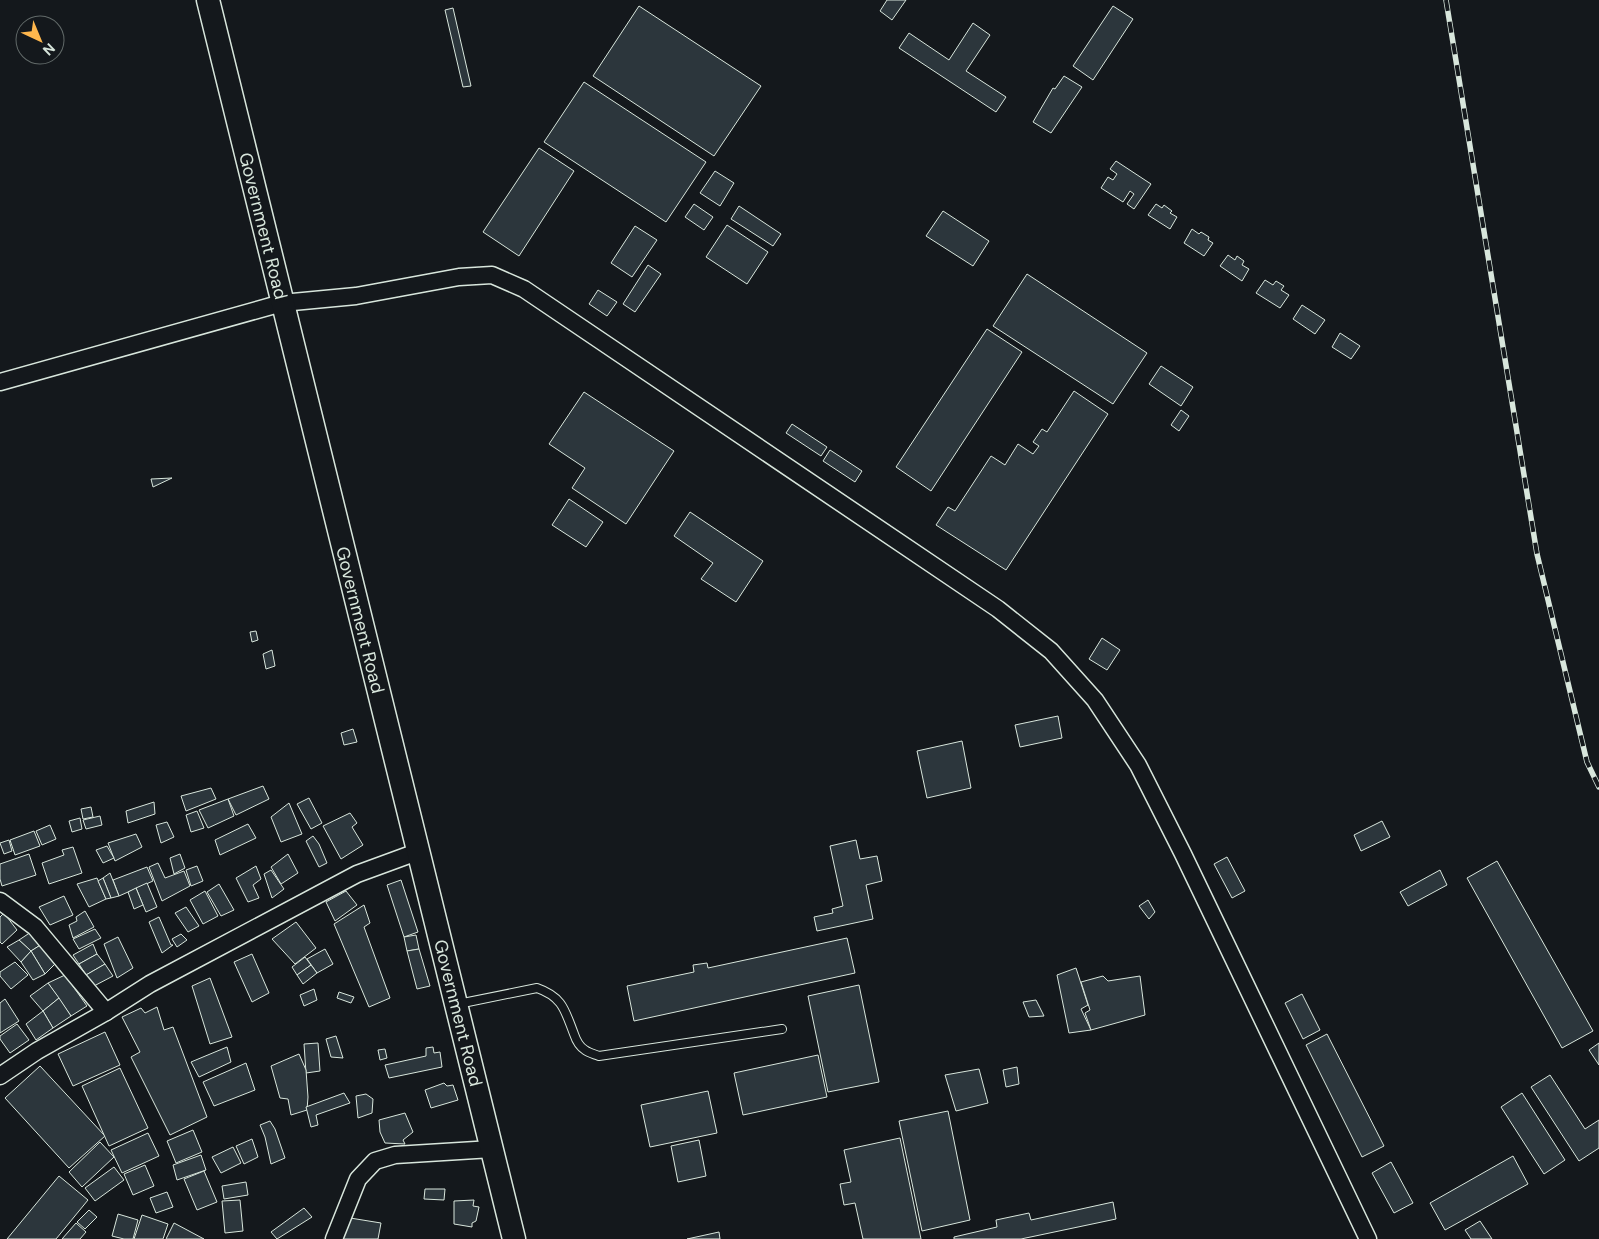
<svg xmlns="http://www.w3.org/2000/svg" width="1599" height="1239" viewBox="0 0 1599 1239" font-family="'DM Sans',sans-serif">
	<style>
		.building { fill: #2c363c; stroke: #d8e6dc }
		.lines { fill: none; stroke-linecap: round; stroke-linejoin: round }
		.lane-casing { stroke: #d8e6dc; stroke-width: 10 }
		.street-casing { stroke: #d8e6dc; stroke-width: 19 }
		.secondary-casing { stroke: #d8e6dc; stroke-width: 25 }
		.lane { stroke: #14181c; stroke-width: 8 }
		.street { stroke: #14181c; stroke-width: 16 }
		.secondary { stroke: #14181c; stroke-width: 22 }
		.rail-casing { stroke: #d8e6dc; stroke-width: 5.5 }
		.rail { stroke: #14181c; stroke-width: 4; stroke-dasharray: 11; stroke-linecap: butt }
		.labels { text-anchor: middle; stroke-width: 4; stroke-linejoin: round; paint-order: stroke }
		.street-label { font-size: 18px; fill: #d8e6dc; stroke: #14181c }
	</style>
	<rect width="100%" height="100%" fill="#14181c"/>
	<g class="building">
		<path d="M 887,0 L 906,0 L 892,20 L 880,11 Z"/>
		<path d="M 639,6 L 761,86 L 714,156 L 593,76 Z"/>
		<path d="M 1113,6 L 1133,19 L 1093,80 L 1073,66 Z"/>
		<path d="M 453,8 L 471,86 L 463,87 L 445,10 Z"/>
		<path d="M 973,23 L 990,35 L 966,71 L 1006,97 L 996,112 L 899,48 L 909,33 L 949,60 Z"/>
		<path d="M 1064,76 L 1082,87 L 1051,133 L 1033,122 L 1053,88 L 1055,89 Z"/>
		<path d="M 584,82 L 706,162 L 666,222 L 544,142 Z"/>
		<path d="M 539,148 L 574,171 L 519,256 L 483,232 Z"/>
		<path d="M 1116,161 L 1151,184 L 1134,209 L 1127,204 L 1134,194 L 1130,191 L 1123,202 L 1101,188 L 1108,177 L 1113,180 L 1117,174 L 1110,169 Z"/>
		<path d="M 715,171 L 734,183 L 720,206 L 700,193 Z"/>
		<path d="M 694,204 L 713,217 L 704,230 L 685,217 Z"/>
		<path d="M 1156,204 L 1162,208 L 1164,205 L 1172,211 L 1170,213 L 1177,217 L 1170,229 L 1148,215 Z"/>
		<path d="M 739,206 L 781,234 L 773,246 L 731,219 Z"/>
		<path d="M 943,211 L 989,241 L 973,266 L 926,236 Z"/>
		<path d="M 727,225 L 768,252 L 747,284 L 706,257 Z"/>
		<path d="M 635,226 L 657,240 L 632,277 L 611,263 Z"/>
		<path d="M 1192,229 L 1199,234 L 1201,232 L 1209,237 L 1208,240 L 1213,243 L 1204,256 L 1184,243 Z"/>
		<path d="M 1228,255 L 1235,260 L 1237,256 L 1244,261 L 1242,265 L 1249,269 L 1242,281 L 1220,266 Z"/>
		<path d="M 648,265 L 661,274 L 635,312 L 623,304 Z"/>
		<path d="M 1027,274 L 1147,353 L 1113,404 L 993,326 Z"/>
		<path d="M 1265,280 L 1273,285 L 1276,281 L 1284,286 L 1281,290 L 1289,295 L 1280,308 L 1256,293 Z"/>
		<path d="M 598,290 L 617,302 L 607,316 L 589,304 Z"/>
		<path d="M 1302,305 L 1325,320 L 1315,334 L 1293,319 Z"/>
		<path d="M 987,329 L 1022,352 L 931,491 L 896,467 Z"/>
		<path d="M 1340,333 L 1360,346 L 1351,359 L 1332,347 Z"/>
		<path d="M 1161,366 L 1193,387 L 1181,406 L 1149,384 Z"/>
		<path d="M 1074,391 L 1108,414 L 1006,570 L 936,525 L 948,507 L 955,511 L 991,456 L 1005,465 L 1018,444 L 1033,454 L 1039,446 L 1033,442 L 1042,429 L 1047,432 Z"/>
		<path d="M 584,392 L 674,451 L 626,524 L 572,488 L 585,468 L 549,444 Z"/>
		<path d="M 1181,410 L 1189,416 L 1179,431 L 1171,425 Z"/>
		<path d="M 792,424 L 827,447 L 821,456 L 786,433 Z"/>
		<path d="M 830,450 L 862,471 L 855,482 L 823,461 Z"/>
		<path d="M 172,478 L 153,487 L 151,479 Z"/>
		<path d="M 569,499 L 603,522 L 586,547 L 552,525 Z"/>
		<path d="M 690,512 L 763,561 L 736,602 L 701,579 L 713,563 L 674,536 Z"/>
		<path d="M 256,631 L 258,640 L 252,642 L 250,632 Z"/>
		<path d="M 1102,638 L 1120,650 L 1107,670 L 1089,659 Z"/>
		<path d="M 272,650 L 275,666 L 266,669 L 263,654 Z"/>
		<path d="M 1058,716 L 1062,738 L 1020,747 L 1015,725 Z"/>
		<path d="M 353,729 L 357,742 L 344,745 L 341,733 Z"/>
		<path d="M 962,741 L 971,788 L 927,798 L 917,751 Z"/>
		<path d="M 263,786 L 269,799 L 236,815 L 228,799 Z"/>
		<path d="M 211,788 L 216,799 L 186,811 L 181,796 Z"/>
		<path d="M 309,798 L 322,823 L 311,829 L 297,804 Z"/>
		<path d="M 228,799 L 234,816 L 208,828 L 199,810 Z"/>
		<path d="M 154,802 L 155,814 L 128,823 L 126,811 Z"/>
		<path d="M 289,803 L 302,834 L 281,842 L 271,817 Z"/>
		<path d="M 91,807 L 93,817 L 83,819 L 81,809 Z"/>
		<path d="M 197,811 L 204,828 L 191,832 L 186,815 Z"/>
		<path d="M 350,813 L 357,823 L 352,827 L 363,845 L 341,859 L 323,826 Z"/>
		<path d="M 100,816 L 102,825 L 86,829 L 83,820 Z"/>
		<path d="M 80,818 L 82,829 L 72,832 L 69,821 Z"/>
		<path d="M 1382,821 L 1390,837 L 1361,851 L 1354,835 Z"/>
		<path d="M 167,822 L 174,837 L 161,843 L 156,825 Z"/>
		<path d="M 248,824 L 256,838 L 220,855 L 215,840 Z"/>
		<path d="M 50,825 L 56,839 L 42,845 L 36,831 Z"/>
		<path d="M 34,831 L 40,846 L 15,855 L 10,840 Z"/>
		<path d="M 136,834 L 142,847 L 115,861 L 108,843 Z"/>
		<path d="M 313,836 L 319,844 L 327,863 L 319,867 L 306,841 Z"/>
		<path d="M 9,840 L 12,851 L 4,854 L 0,843 Z"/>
		<path d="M 856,840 L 860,859 L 877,856 L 882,881 L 866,885 L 873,919 L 817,931 L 814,917 L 833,913 L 832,909 L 843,906 L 830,846 Z"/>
		<path d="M 107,846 L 114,858 L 103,863 L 96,850 Z"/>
		<path d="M 73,847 L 82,873 L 49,884 L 42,863 L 64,855 L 62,850 Z"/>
		<path d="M 29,854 L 36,875 L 2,886 L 0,879 L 0,864 Z"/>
		<path d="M 180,854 L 185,868 L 174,874 L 170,858 Z"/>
		<path d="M 288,854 L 298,873 L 281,884 L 271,867 Z"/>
		<path d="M 1227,857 L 1245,891 L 1232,898 L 1214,864 Z"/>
		<path d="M 1497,861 L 1593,1031 L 1562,1048 L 1467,878 Z"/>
		<path d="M 158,863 L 165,878 L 184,871 L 190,886 L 162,901 L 149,867 Z"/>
		<path d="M 197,866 L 203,881 L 191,886 L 186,870 Z"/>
		<path d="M 256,866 L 261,879 L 253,885 L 259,898 L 248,902 L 236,878 Z"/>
		<path d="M 147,867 L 153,881 L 119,896 L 113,880 Z"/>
		<path d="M 271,870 L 284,889 L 272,898 L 264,874 Z"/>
		<path d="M 1440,870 L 1447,885 L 1408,906 L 1400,892 Z"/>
		<path d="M 110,873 L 119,896 L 111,898 L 103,878 Z"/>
		<path d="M 97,878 L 106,899 L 89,907 L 77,884 Z"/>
		<path d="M 103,878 L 111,898 L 106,899 L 98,881 Z"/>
		<path d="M 401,880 L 418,932 L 404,937 L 387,885 Z"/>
		<path d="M 147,883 L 157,907 L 146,912 L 136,888 Z"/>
		<path d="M 219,884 L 234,910 L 221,916 L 207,892 Z"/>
		<path d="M 136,888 L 143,905 L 134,909 L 128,892 Z"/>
		<path d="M 205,891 L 218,916 L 203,924 L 190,900 Z"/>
		<path d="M 346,891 L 357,905 L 335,921 L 326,902 Z"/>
		<path d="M 64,896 L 73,915 L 50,925 L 39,907 Z"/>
		<path d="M 1148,900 L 1155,912 L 1149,919 L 1139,906 Z"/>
		<path d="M 364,905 L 370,923 L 364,927 L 390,998 L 369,1007 L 334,924 Z"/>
		<path d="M 186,907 L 199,926 L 188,932 L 175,913 Z"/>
		<path d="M 85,911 L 94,927 L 73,938 L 69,925 L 77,921 L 76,917 Z"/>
		<path d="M 4,913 L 17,930 L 2,944 L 0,942 L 0,917 Z"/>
		<path d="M 159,917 L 171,945 L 173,945 L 162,953 L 149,922 Z"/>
		<path d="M 296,922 L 316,948 L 295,964 L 272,939 Z"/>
		<path d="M 95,929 L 101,938 L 79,949 L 73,939 Z"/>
		<path d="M 31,932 L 42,944 L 31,951 L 19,940 Z"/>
		<path d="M 181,934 L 187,940 L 177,947 L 172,939 Z"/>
		<path d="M 416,935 L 419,949 L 407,951 L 404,937 Z"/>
		<path d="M 118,937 L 133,968 L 117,978 L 104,944 Z"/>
		<path d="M 847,938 L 855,973 L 634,1021 L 627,986 L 694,972 L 693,965 L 707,963 L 708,968 Z"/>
		<path d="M 19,940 L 31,951 L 21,962 L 7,947 Z"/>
		<path d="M 42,944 L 56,963 L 45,974 L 31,951 Z"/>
		<path d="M 93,944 L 97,954 L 79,964 L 73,955 Z"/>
		<path d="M 325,949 L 333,964 L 317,973 L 307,959 Z"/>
		<path d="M 419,949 L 430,986 L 417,989 L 407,951 Z"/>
		<path d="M 31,951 L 45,974 L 33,980 L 21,962 Z"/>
		<path d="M 97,954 L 105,964 L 86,975 L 79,964 Z"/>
		<path d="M 252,954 L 269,993 L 252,1002 L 234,962 Z"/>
		<path d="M 305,957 L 311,965 L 297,975 L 292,967 Z"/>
		<path d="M 15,962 L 28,975 L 11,989 L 0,976 L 0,972 Z"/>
		<path d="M 105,964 L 113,976 L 94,986 L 86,975 Z"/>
		<path d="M 311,965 L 317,973 L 303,984 L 297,975 Z"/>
		<path d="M 1076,968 L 1088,1005 L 1081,1009 L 1091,1030 L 1069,1033 L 1057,975 Z"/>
		<path d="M 65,975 L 87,1006 L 71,1016 L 48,983 Z"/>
		<path d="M 1103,976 L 1108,981 L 1140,976 L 1145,1015 L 1091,1030 L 1085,1013 L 1090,1010 L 1081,982 Z"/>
		<path d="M 210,978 L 232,1037 L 210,1044 L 192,986 Z"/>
		<path d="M 48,983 L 59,998 L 43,1011 L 30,996 Z"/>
		<path d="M 859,985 L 879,1082 L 828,1092 L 808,996 Z"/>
		<path d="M 314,989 L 317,1000 L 304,1006 L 300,995 Z"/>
		<path d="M 339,992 L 354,997 L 351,1003 L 337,998 Z"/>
		<path d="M 1302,994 L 1320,1030 L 1303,1039 L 1285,1003 Z"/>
		<path d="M 59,998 L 71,1016 L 53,1028 L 43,1011 Z"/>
		<path d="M 5,999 L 19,1021 L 0,1033 L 0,1003 Z"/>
		<path d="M 1036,1000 L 1044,1016 L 1029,1017 L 1023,1002 Z"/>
		<path d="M 157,1007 L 164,1030 L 173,1027 L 207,1117 L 170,1135 L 131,1057 L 140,1052 L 122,1017 L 141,1008 L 145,1013 Z"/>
		<path d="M 43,1011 L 53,1028 L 36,1040 L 26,1024 Z"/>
		<path d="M 17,1024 L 29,1040 L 10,1053 L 0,1039 L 0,1036 Z"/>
		<path d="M 105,1032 L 120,1065 L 73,1086 L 58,1054 Z"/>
		<path d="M 1327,1034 L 1384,1146 L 1362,1157 L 1306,1045 Z"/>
		<path d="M 336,1036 L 343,1058 L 331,1057 L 326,1039 Z"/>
		<path d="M 318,1043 L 320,1071 L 306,1073 L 304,1044 Z"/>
		<path d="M 1599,1043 L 1599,1065 L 1589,1050 Z"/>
		<path d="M 227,1047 L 231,1062 L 199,1077 L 191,1062 Z"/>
		<path d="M 433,1047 L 434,1053 L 440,1052 L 442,1067 L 389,1078 L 385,1065 L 426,1056 L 426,1048 Z"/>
		<path d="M 385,1049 L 387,1058 L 380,1060 L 378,1050 Z"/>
		<path d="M 299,1054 L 306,1070 L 308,1097 L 307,1110 L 291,1115 L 288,1099 L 280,1098 L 271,1066 Z"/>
		<path d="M 818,1055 L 827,1097 L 743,1115 L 734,1073 Z"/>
		<path d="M 246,1063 L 255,1090 L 214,1106 L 203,1082 Z"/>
		<path d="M 40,1066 L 105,1136 L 69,1168 L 5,1098 Z"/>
		<path d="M 1017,1067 L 1019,1084 L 1006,1087 L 1003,1070 Z"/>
		<path d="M 120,1068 L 148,1128 L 109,1146 L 82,1086 Z"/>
		<path d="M 979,1069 L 988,1103 L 956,1111 L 945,1075 Z"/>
		<path d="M 1550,1075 L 1585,1129 L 1599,1120 L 1599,1148 L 1579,1161 L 1531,1087 Z"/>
		<path d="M 444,1083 L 447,1086 L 453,1085 L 458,1100 L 431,1108 L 425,1090 Z"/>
		<path d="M 708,1091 L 717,1133 L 650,1147 L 641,1105 Z"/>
		<path d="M 344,1093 L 350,1103 L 316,1115 L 318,1125 L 311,1127 L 306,1107 Z"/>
		<path d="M 1522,1093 L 1565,1160 L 1544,1174 L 1501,1107 Z"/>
		<path d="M 366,1094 L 373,1099 L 372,1113 L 358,1118 L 356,1096 Z"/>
		<path d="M 948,1111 L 970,1220 L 922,1231 L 899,1121 Z"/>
		<path d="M 405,1113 L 413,1132 L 403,1140 L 405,1144 L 385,1143 L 380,1132 L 379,1120 Z"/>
		<path d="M 270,1121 L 275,1129 L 285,1158 L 271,1164 L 265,1137 L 260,1125 Z"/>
		<path d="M 193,1130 L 202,1152 L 176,1163 L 167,1141 Z"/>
		<path d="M 148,1133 L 159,1156 L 122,1173 L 111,1150 Z"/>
		<path d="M 900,1138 L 921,1239 L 863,1239 L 855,1203 L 844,1205 L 840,1184 L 851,1182 L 844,1150 Z"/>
		<path d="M 252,1139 L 258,1157 L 244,1164 L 236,1146 Z"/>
		<path d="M 699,1140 L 706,1176 L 678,1182 L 671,1146 Z"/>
		<path d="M 100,1142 L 114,1157 L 82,1187 L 69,1172 Z"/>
		<path d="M 233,1147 L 241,1163 L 221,1173 L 212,1157 Z"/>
		<path d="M 201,1155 L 206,1170 L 177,1180 L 173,1165 Z"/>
		<path d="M 1513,1156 L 1528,1184 L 1445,1230 L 1430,1203 Z"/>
		<path d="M 1391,1162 L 1413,1203 L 1394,1213 L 1372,1173 Z"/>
		<path d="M 145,1165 L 154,1186 L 133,1195 L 124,1174 Z"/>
		<path d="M 114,1167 L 124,1180 L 95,1201 L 85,1188 Z"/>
		<path d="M 204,1171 L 217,1202 L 197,1210 L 184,1179 Z"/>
		<path d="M 59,1176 L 88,1200 L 56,1239 L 7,1239 Z"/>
		<path d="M 246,1182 L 248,1195 L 224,1199 L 222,1186 Z"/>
		<path d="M 425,1189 L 445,1189 L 444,1200 L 424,1199 Z"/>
		<path d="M 167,1192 L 173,1207 L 156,1213 L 150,1198 Z"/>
		<path d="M 240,1200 L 243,1231 L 225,1233 L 222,1201 Z"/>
		<path d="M 474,1200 L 473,1206 L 479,1207 L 476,1221 L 472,1223 L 472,1227 L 454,1224 L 454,1201 Z"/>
		<path d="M 1113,1202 L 1116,1219 L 1021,1239 L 954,1239 L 954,1237 L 997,1227 L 996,1220 L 1029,1213 L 1031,1220 Z"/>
		<path d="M 304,1208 L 312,1217 L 277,1239 L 271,1232 Z"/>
		<path d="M 89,1210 L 97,1217 L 85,1229 L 77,1222 Z"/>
		<path d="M 118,1214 L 138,1220 L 133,1239 L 124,1239 L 112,1236 Z"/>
		<path d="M 142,1215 L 168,1224 L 163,1239 L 134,1239 Z"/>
		<path d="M 344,1217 L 381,1223 L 378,1239 L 341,1239 Z"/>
		<path d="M 1480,1221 L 1492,1239 L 1471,1239 L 1465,1230 Z"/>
		<path d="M 76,1223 L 86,1232 L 80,1239 L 62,1239 Z"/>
		<path d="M 174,1223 L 204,1239 L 166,1239 Z"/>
		<path d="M 719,1232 L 720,1239 L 687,1239 Z"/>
	</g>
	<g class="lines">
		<defs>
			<path id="lane" d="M 458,1004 L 537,988 C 563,997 565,1011 574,1034 C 576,1040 580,1047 585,1050 C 589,1053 594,1054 599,1056 L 782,1029"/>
			<g id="street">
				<path d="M 0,382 L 282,303 L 356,296 L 459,277 L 492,275 L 524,289 L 998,609 L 1051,651 L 1095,700 L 1138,765 L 1183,854 L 1368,1239"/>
				<path d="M 0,901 L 35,927 L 106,1012"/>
				<path d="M 0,1076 L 37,1051 L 106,1012 L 150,984 L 357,874 L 417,852"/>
				<path d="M 334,1239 L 358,1179 L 375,1161 L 395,1155 L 492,1149"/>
			</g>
			<path id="secondary" d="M 208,0 L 514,1239"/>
		</defs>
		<use href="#lane" class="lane-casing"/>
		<use href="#street" class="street-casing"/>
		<use href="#secondary" class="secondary-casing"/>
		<use href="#lane" class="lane"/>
		<use href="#street" class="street"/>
		<use href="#secondary" class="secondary"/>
		<defs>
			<path id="rail" d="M 1446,0 L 1537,554 L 1587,762 L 1599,787"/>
		</defs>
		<use href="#rail" class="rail-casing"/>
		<use href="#rail" class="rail"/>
	</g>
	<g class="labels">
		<g class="street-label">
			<text transform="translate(263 226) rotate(76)" y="6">Government Road</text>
			<text transform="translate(360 620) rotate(76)" y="6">Government Road</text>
			<text transform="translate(458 1013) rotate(76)" y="6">Government Road</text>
		</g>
	</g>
	<g transform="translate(40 40) rotate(136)"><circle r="24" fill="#14181c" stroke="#626a69"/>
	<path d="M0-4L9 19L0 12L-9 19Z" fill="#ffb74d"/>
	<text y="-8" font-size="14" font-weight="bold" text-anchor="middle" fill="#d8e6dc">N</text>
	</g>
</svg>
